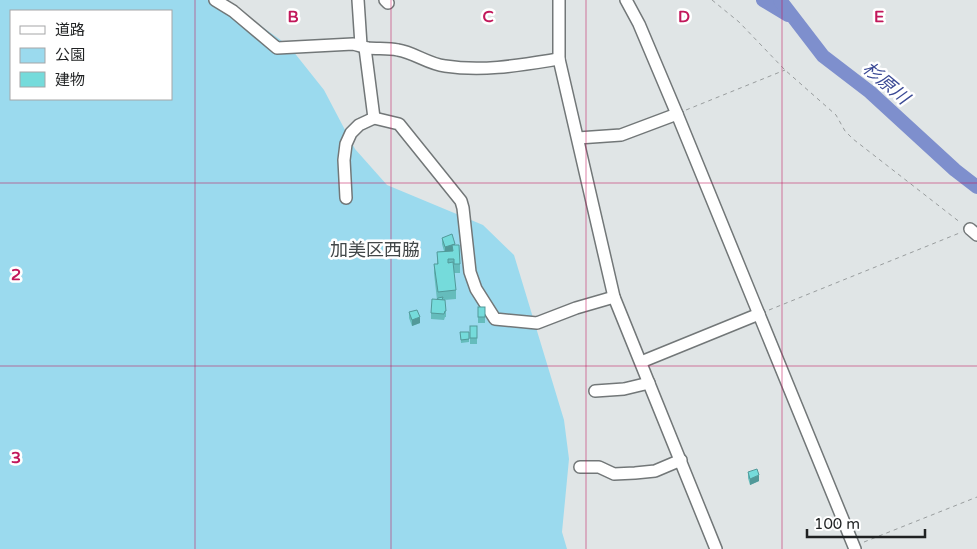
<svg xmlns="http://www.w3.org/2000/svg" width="977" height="549" viewBox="0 0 977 549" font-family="'Varela Round','Noto Sans JP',sans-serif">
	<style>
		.green { fill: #9bdaee; fill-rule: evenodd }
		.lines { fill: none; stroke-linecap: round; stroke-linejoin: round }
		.river { stroke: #7e8fcd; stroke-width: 14 }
		.minor-casing { stroke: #727778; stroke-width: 14 }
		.path { stroke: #999d9e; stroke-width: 1; stroke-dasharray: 4 4; stroke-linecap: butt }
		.minor { stroke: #fff; stroke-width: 11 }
		.wall { fill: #65bcbc }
		.shaded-wall { fill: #529999 }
		.building { fill: #75dbdb; stroke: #529999 }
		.grid { fill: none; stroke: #c2185b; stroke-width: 1; stroke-opacity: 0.55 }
		.labels { text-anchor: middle; stroke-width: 5; stroke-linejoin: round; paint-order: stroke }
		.water-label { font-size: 18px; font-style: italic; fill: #3a4995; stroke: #fff }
		.neighbourhood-label { font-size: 18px; fill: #424748; stroke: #fff }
		.grid-label { font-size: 16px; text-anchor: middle; font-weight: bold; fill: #c2185b; stroke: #fff; stroke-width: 5; stroke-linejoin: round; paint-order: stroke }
	</style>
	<rect width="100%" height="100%" fill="#e0e5e6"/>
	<path class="green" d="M 0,0 L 223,0 L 230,4 L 289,46 L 324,90 L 355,149 L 387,185 L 483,225 L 514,255 L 564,420 L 569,459 L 562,532 L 567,549 L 0,549 ZM 11,11 L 171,11 L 171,99 L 11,99 Z"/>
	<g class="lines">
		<g class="river">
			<path d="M 763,0 L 788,15"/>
			<path d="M 780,0 L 823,56 L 870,92 L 955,170 L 977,187"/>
		</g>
		<defs>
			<g id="minor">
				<path d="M 215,0 L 233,11 L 277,48 L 353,44 C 358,45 363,47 368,48 C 378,49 388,48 398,50 C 413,52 428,64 445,66 C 484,72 521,65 559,59"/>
				<path d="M 358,0 L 361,45"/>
				<path d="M 385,0 L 388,3"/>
				<path d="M 559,0 L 559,59 L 614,297 L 716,549"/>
				<path d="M 626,0 L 639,24 L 677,114 L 855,549"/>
				<path d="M 365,48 L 374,118"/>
				<path d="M 578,138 L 621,135 L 677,114"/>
				<path d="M 346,198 L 344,160 L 346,144 L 351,133 L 359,125 L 374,118 L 399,124 L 461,201 L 463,208 L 470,272 L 476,289 L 495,319 L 537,323 L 576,308 L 614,297"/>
				<path d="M 970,229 L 977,235"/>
				<path d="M 641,362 L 759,314"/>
				<path d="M 595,391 L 624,389 L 649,383"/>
				<path d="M 580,467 L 599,467 L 614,474 L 635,473 L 655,471 L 681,460"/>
			</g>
		</defs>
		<use href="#minor" class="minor-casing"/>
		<g class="path">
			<path d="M 712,0 L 739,22 L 785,70 L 836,115 L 845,131 L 853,139 L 961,223"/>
			<path d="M 686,110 L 785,70"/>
			<path d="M 769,310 L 962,232"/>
			<path d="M 864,542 L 977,497"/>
		</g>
		<use href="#minor" class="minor"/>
	</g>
	<g class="wall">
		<path d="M 442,238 L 455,245 L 460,264 L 460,273 L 454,273 L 453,268 L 456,290 L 456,299 L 444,300 L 446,311 L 446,317 L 445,317 L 444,320 L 431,319 L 431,313 L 437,300 L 434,273 L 434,264 L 437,264 L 437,252 L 444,251 L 442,244 Z"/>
		<rect x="478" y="307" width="7" height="16"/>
		<path d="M 409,312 L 420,323 L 412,326 L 409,318 Z"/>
		<rect x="470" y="326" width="7" height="18"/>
		<path d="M 460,332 L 469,332 L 469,342 L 461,343 Z"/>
		<path d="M 748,472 L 759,481 L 750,485 L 748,478 Z"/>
	</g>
	<g class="shaded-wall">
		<path d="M 455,244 L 455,250 L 445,253 L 445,247 Z"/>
		<path d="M 420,317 L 420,323 L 412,326 L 412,320 Z"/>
		<path d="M 759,475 L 759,481 L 750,485 L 750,479 Z"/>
	</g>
	<g class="building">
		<path d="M 452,234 L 455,244 L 445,247 L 442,238 Z"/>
		<path d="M 452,245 L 459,245 L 460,264 L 454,264 L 454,259 L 448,259 L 448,263 L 453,262 L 456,290 L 438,292 L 434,264 L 438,264 L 437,252 L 453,251 Z"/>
		<path d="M 443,297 L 442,300 L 437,300 L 438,298 Z"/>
		<path d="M 432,299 L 445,300 L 446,311 L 445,311 L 444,314 L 431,313 Z"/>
		<rect x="478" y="307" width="7" height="10"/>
		<path d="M 417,310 L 420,317 L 412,320 L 409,312 Z"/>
		<rect x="470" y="326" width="7" height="12"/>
		<path d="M 460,332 L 469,332 L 469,339 L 461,340 Z"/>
		<path d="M 757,469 L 759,475 L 750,479 L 748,472 Z"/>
	</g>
	<path class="grid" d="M 195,0 L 195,549M 391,0 L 391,549M 586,0 L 586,549M 782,0 L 782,549M 0,183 L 977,183M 0,366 L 977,366"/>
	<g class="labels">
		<g class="water-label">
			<text transform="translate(886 83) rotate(40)" y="6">杉原川</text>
		</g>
		<g class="neighbourhood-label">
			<text x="375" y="256">加美区西脇</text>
		</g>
	</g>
	<g class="grid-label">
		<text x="293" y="22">B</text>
		<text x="488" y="22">C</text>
		<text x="684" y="22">D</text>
		<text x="879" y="22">E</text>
		<text x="16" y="280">2</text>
		<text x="16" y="463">3</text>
	</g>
	<rect x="10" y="10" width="162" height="90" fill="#ffffff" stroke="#a5a6a7"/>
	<rect x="20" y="26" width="25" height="8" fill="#ffffff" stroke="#a5a6a7"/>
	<text x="55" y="35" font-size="15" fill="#1f2122">道路</text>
	<rect x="20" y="48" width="25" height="15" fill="#9bdaee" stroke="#a5a6a7"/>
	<text x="55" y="60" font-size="15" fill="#1f2122">公園</text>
	<rect x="20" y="72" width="25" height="15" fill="#75dbdb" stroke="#a5a6a7"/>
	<text x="55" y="85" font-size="15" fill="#1f2122">建物</text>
	<path d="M807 529v8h118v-8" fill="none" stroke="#1f2122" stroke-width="2.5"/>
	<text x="814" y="529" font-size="15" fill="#1f2122" stroke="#ffffff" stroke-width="4" paint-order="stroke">100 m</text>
</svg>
